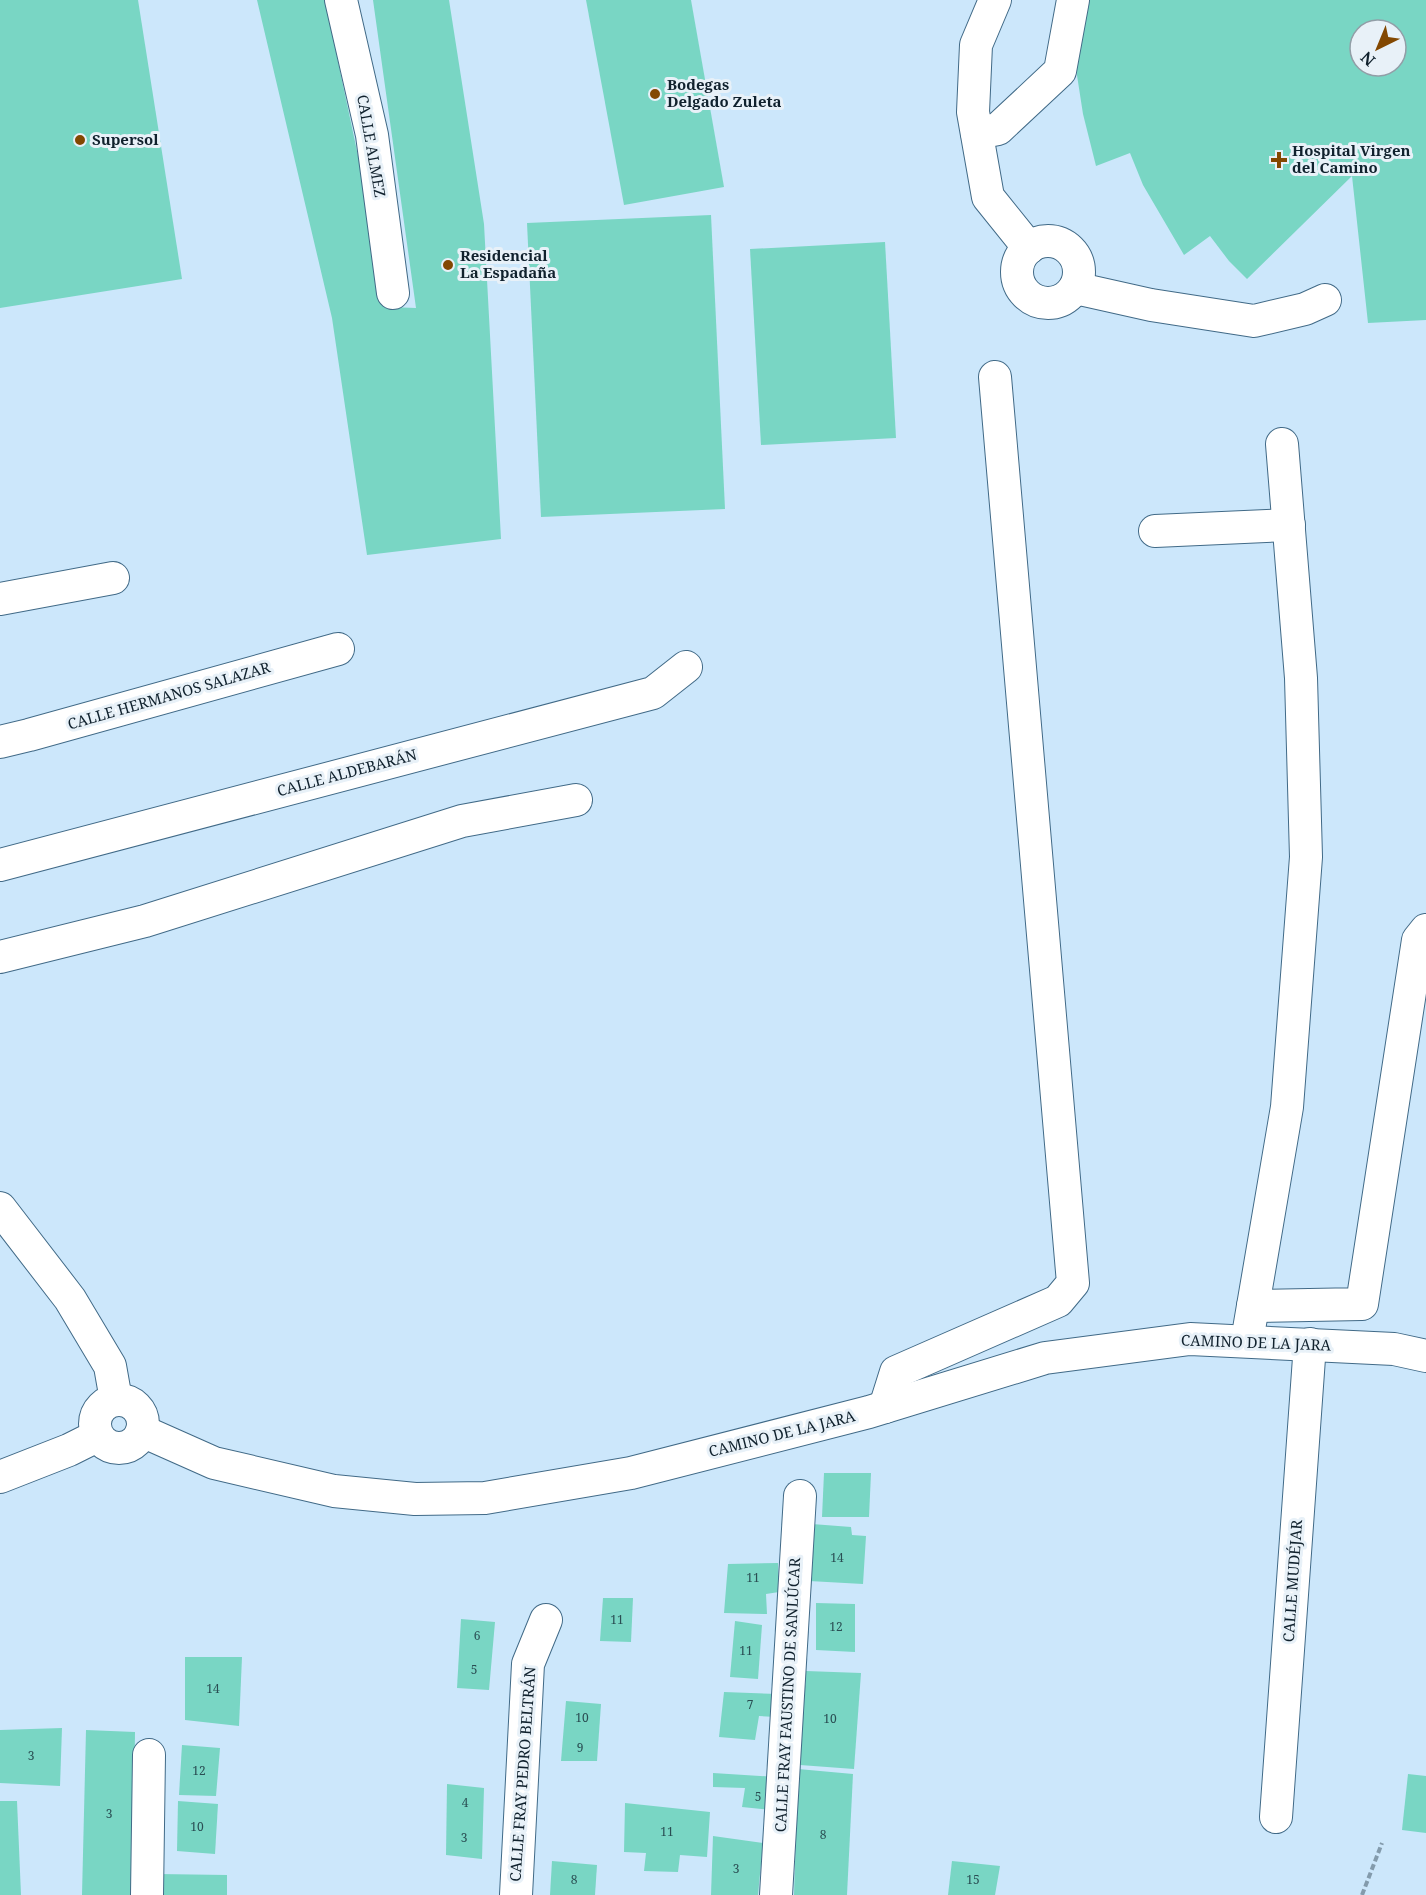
<svg xmlns="http://www.w3.org/2000/svg" width="1426" height="1895" viewBox="0 0 1426 1895" font-family="'Noto Serif',serif">
	<style>
		.building { fill: #79d6c4; fill-rule: evenodd }
		.lines { fill: none; stroke-linecap: round; stroke-linejoin: round }
		.minor-casing { stroke: #416a87; stroke-width: 34 }
		.path { stroke: #839bac; stroke-width: 4; stroke-dasharray: 6 3; stroke-linecap: butt }
		.minor { stroke: #fff; stroke-width: 32 }
		.poi-dot { fill: #834801; stroke: #e8f1f8; stroke-width: 2 }
		.labels { text-anchor: middle; stroke-width: 6; stroke-linejoin: round; paint-order: stroke }
		.number-label { font-size: 12px; fill: #2a4e53 }
		.poi-label { font-size: 15px; font-weight: bold; fill: #10212d; stroke: #e8f1f8; text-anchor: start }
		.street-label { font-size: 15px; fill: #10212d; stroke: #e8f1f8 }
	</style>
	<rect width="100%" height="100%" fill="#cce7fb"/>
	<g class="building">
		<path d="M 0,0 L 138,0 L 182,279 L 0,308 Z"/>
		<path d="M 257,0 L 325,0 L 390,307 L 416,308 L 373,0 L 449,0 L 484,224 L 501,539 L 367,555 L 332,318 Z"/>
		<path d="M 586,0 L 691,0 L 724,187 L 624,205 Z"/>
		<path d="M 1083,0 L 1426,0 L 1426,320 L 1368,323 L 1352,176 L 1247,279 L 1229,261 L 1210,236 L 1184,255 L 1143,185 L 1130,153 L 1096,166 L 1083,114 L 1074,56 ZM 1360,30 L 1396,30 L 1396,66 L 1360,66 Z"/>
		<path d="M 711,215 L 725,509 L 541,517 L 527,223 Z"/>
		<path d="M 885,242 L 896,438 L 761,445 L 750,249 Z"/>
		<path d="M 824,1473 L 871,1473 L 869,1517 L 822,1517 Z"/>
		<path d="M 812,1524 L 851,1527 L 852,1535 L 866,1536 L 863,1584 L 809,1581 Z"/>
		<path d="M 778,1563 L 779,1592 L 766,1594 L 767,1614 L 724,1613 L 728,1564 Z"/>
		<path d="M 603,1598 L 633,1598 L 631,1642 L 600,1641 Z"/>
		<path d="M 816,1603 L 855,1604 L 855,1652 L 816,1650 Z"/>
		<path d="M 461,1619 L 495,1622 L 489,1690 L 457,1688 Z"/>
		<path d="M 735,1621 L 762,1625 L 758,1679 L 730,1677 Z"/>
		<path d="M 185,1657 L 242,1657 L 239,1726 L 185,1720 Z"/>
		<path d="M 806,1671 L 861,1673 L 854,1769 L 800,1765 Z"/>
		<path d="M 724,1692 L 778,1694 L 776,1717 L 759,1716 L 755,1740 L 719,1737 Z"/>
		<path d="M 566,1701 L 601,1704 L 597,1761 L 561,1761 Z"/>
		<path d="M 62,1728 L 60,1786 L 0,1783 L 0,1730 Z"/>
		<path d="M 86,1730 L 135,1732 L 133,1895 L 82,1895 Z"/>
		<path d="M 182,1745 L 220,1748 L 216,1796 L 179,1795 Z"/>
		<path d="M 798,1769 L 853,1774 L 847,1895 L 794,1895 Z"/>
		<path d="M 713,1773 L 776,1777 L 772,1810 L 742,1807 L 745,1788 L 713,1787 Z"/>
		<path d="M 1408,1774 L 1426,1776 L 1426,1833 L 1402,1830 Z"/>
		<path d="M 447,1784 L 484,1788 L 482,1859 L 446,1855 Z"/>
		<path d="M 0,1801 L 17,1801 L 21,1895 L 0,1895 Z"/>
		<path d="M 178,1801 L 218,1804 L 215,1854 L 177,1851 Z"/>
		<path d="M 625,1803 L 710,1812 L 707,1857 L 680,1855 L 678,1872 L 644,1871 L 646,1853 L 624,1852 Z"/>
		<path d="M 713,1836 L 763,1843 L 758,1895 L 711,1895 Z"/>
		<path d="M 552,1861 L 597,1865 L 595,1895 L 550,1895 Z"/>
		<path d="M 952,1861 L 1000,1866 L 995,1895 L 948,1895 Z"/>
		<path d="M 158,1874 L 227,1875 L 227,1895 L 157,1895 Z"/>
	</g>
	<g class="lines">
		<defs>
			<g id="minor">
				<path d="M 341,0 L 372,135 L 393,293"/>
				<path d="M 995,0 L 976,45 L 973,112 L 988,197 L 1029,248"/>
				<path d="M 977,133 L 998,129 L 1060,71 L 1073,0"/>
				<circle cx="1048" cy="272" r="31"/>
				<path d="M 1075,288 L 1151,305 L 1254,321 L 1305,309 L 1325,300"/>
				<path d="M 1155,531 L 1289,525"/>
				<path d="M 0,599 L 113,578"/>
				<path d="M 0,742 L 29,735 L 338,649"/>
				<path d="M 0,865 L 653,693 L 686,667"/>
				<path d="M 0,957 L 145,921 L 462,821 L 576,800"/>
				<path d="M 0,1208 L 70,1299 L 110,1366 L 116,1400"/>
				<path d="M 1253,1306 L 1362,1304 L 1418,940 L 1426,930"/>
				<path d="M 1247,1341 L 1287,1107 L 1306,857 L 1301,678 L 1282,444"/>
				<circle cx="119" cy="1424" r="24"/>
				<path d="M 885,1407 L 896,1372 L 1058,1301 L 1073,1283 L 995,377"/>
				<path d="M 142,1431 L 214,1463 L 334,1491 L 415,1499 L 485,1498 L 631,1473 L 869,1412 L 1045,1358 L 1190,1339 L 1394,1349 L 1426,1356"/>
				<path d="M 0,1477 L 69,1450 L 97,1436"/>
				<path d="M 1276,1817 L 1310,1344"/>
				<path d="M 147,1895 L 149,1755"/>
				<path d="M 516,1895 L 528,1664 L 546,1620"/>
				<path d="M 776,1895 L 800,1496"/>
			</g>
		</defs>
		<use href="#minor" class="minor-casing"/>
		<path class="path" d="M 1362,1895 L 1382,1843"/>
		<use href="#minor" class="minor"/>
	</g>
	<g class="poi-dot">
		<circle cx="655" cy="94" r="6"/>
		<circle cx="80" cy="140" r="6"/>
		<path d="M1276 151h6v6h6v6h-6v6h-6v-6h-6v-6h6z"/>
		<circle cx="448" cy="265" r="6"/>
	</g>
	<g class="labels">
		<g class="number-label">
			<text x="837" y="1562">14</text>
			<text x="753" y="1582">11</text>
			<text x="617" y="1624">11</text>
			<text x="836" y="1631">12</text>
			<text x="477" y="1640">6</text>
			<text x="746" y="1655">11</text>
			<text x="474" y="1674">5</text>
			<text x="213" y="1693">14</text>
			<text x="750" y="1709">7</text>
			<text x="582" y="1722">10</text>
			<text x="830" y="1723">10</text>
			<text x="580" y="1752">9</text>
			<text x="31" y="1760">3</text>
			<text x="199" y="1775">12</text>
			<text x="758" y="1801">5</text>
			<text x="465" y="1807">4</text>
			<text x="109" y="1818">3</text>
			<text x="197" y="1831">10</text>
			<text x="667" y="1836">11</text>
			<text x="823" y="1839">8</text>
			<text x="464" y="1842">3</text>
			<text x="736" y="1873">3</text>
			<text x="574" y="1884">8</text>
			<text x="973" y="1884">15</text>
		</g>
		<g class="poi-label">
			<text x="667" y="90">Bodegas<tspan x="667" dy="17">Delgado Zuleta</tspan></text>
			<text x="92" y="145">Supersol</text>
			<text x="1292" y="156">Hospital Virgen<tspan x="1292" dy="17">del Camino</tspan></text>
			<text x="460" y="261">Residencial<tspan x="460" dy="17">La Espadaña</tspan></text>
		</g>
		<g class="street-label">
			<text transform="translate(371 146) rotate(80)" y="5">CALLE ALMEZ</text>
			<text transform="translate(169 696) rotate(-16)" y="5">CALLE HERMANOS SALAZAR</text>
			<text transform="translate(347 773) rotate(-15)" y="5">CALLE ALDEBARÁN</text>
			<text transform="translate(1256 1343) rotate(2)" y="5">CAMINO DE LA JARA</text>
			<text transform="translate(782 1434) rotate(-14)" y="5">CAMINO DE LA JARA</text>
			<text transform="translate(1293 1581) rotate(-86)" y="5">CALLE MUDÉJAR</text>
			<text transform="translate(788 1695) rotate(-87)" y="5">CALLE FRAY FAUSTINO DE SANLÚCAR</text>
			<text transform="translate(523 1774) rotate(-86)" y="5">CALLE FRAY PEDRO BELTRÁN</text>
		</g>
	</g>
	<g transform="translate(1378 48) rotate(223)"><circle r="28" fill="#e8f1f8" stroke="#929ea7" stroke-width="1.5"/>
	<path d="M0-4.5L10 22L0 15L-10 22Z" fill="#834801"/>
	<text y="-9" font-size="16" font-weight="bold" text-anchor="middle" fill="#10212d">N</text>
	</g>
</svg>
